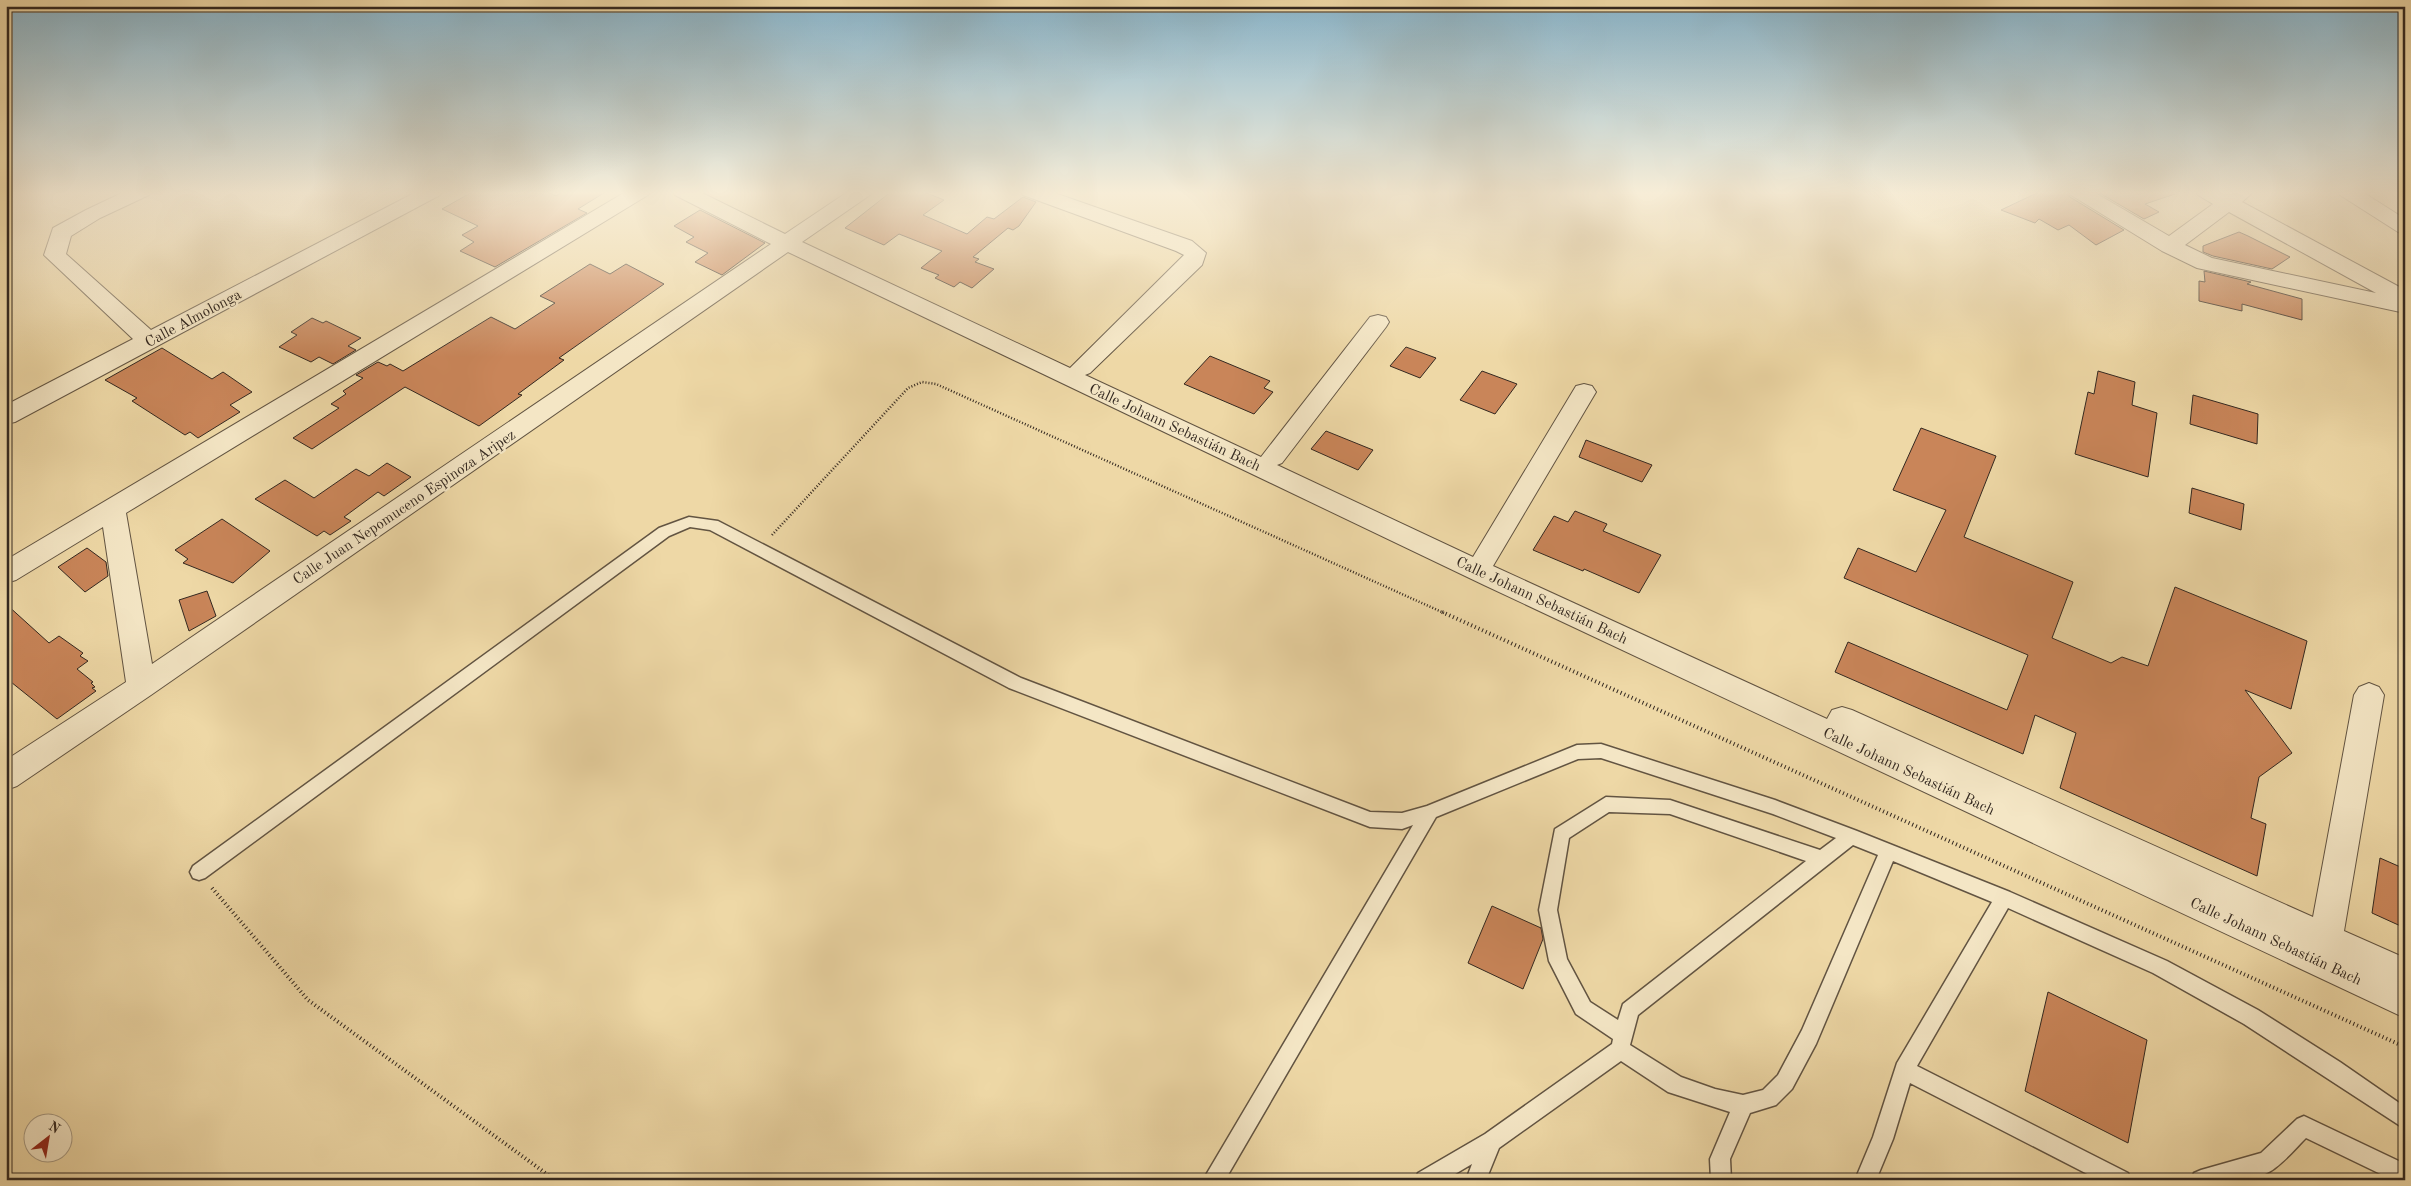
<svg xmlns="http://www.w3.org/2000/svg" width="2411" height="1186" viewBox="0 0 2411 1186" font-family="'Old Standard TT',serif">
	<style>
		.building { fill: #c98559; stroke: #332820 }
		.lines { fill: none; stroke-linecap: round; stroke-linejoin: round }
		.lane-casing { stroke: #625442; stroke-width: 3 }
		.street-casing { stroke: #625442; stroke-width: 2 }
		.path-far1 { stroke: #332820; stroke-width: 2.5; stroke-dasharray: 1 2; stroke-linecap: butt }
		.path { stroke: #332820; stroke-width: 4; stroke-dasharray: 1 3; stroke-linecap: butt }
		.lane { fill: #f4e6c5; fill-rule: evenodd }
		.street { fill: #f4e6c5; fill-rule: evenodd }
		.labels { text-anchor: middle; stroke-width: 4.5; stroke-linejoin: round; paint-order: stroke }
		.street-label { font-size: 15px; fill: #332820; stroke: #f4e6c5 }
	</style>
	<rect width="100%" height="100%" fill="#eed8a6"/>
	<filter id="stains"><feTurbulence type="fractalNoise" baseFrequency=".004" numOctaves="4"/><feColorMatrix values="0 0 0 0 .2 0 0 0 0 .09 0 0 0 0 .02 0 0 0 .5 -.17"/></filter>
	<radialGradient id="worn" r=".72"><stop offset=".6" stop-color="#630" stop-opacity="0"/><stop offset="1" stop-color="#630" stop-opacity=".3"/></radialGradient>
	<g class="building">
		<path d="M 474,191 L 545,191 L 556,196 L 564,191 L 607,191 L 578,209 L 587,213 L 495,267 L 460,251 L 474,242 L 462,235 L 478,226 L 442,209 Z"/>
		<path d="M 892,191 L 922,191 L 944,200 L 923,215 L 967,234 L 987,217 L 994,219 L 1023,197 L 1036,202 L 1019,226 L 1013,230 L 1008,228 L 973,257 L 979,259 L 975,262 L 994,269 L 972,288 L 960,282 L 954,287 L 935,278 L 939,275 L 921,268 L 942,251 L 899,234 L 884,245 L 845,228 Z"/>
		<path d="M 2041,191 L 2066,191 L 2070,197 L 2124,230 L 2096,245 L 2069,225 L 2058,230 L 2039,219 L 2035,223 L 2001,210 Z"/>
		<path d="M 2096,191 L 2174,191 L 2175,194 L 2145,204 L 2159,212 L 2144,219 Z"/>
		<path d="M 700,210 L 765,243 L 722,275 L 695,262 L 708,253 L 686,242 L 694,237 L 674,226 Z"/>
		<path d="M 2239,232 L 2248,236 L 2290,257 L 2272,269 L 2213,256 L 2203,252 L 2203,246 Z"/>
		<path d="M 590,264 L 610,274 L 626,264 L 664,284 L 559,358 L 564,360 L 518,394 L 522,395 L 479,426 L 405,387 L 312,449 L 293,438 L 339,408 L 331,404 L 346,394 L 343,391 L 363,378 L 356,375 L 378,362 L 387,366 L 390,364 L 403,371 L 491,317 L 515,329 L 555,303 L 540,296 Z"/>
		<path d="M 2204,271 L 2251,282 L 2247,284 L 2302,299 L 2302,320 L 2242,304 L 2242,311 L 2199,301 L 2199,281 L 2205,282 Z"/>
		<path d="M 312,318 L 323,323 L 326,321 L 361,338 L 348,346 L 356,350 L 333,364 L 319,357 L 311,362 L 279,347 L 297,335 L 291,332 Z"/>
		<path d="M 1406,347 L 1436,358 L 1420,378 L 1390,366 Z"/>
		<path d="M 162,348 L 212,379 L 223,372 L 252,392 L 230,405 L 240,412 L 198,438 L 190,432 L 185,435 L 132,401 L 137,398 L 105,380 Z"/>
		<path d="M 1210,356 L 1270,381 L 1264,388 L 1273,392 L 1254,414 L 1184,384 Z"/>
		<path d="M 1482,371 L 1517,384 L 1495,414 L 1460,400 Z"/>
		<path d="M 2098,371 L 2135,382 L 2132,405 L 2157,413 L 2148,477 L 2075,454 L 2088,392 L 2094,394 Z"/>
		<path d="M 2193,395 L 2258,414 L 2257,444 L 2190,424 Z"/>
		<path d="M 1921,428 L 1996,456 L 1964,537 L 2073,582 L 2052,638 L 2111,663 L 2122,657 L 2148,666 L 2175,587 L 2307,641 L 2291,709 L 2245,690 L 2292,753 L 2259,777 L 2251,818 L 2266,824 L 2257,876 L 2060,788 L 2076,733 L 2035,715 L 2023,754 L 1835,672 L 1848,642 L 2007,710 L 2028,655 L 1844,578 L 1858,548 L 1916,572 L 1946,510 L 1893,490 Z"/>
		<path d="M 1326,431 L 1373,450 L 1358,470 L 1311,449 Z"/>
		<path d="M 1586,440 L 1652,465 L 1642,482 L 1579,457 Z"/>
		<path d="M 387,463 L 411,477 L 384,496 L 378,492 L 344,517 L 351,521 L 330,535 L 324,531 L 317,536 L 255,499 L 285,480 L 314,498 L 356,469 L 369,476 Z"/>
		<path d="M 2192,488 L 2244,504 L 2241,530 L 2189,513 Z"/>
		<path d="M 1575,511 L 1607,524 L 1603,531 L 1661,555 L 1639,593 L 1584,569 L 1583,571 L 1533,550 L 1554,516 L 1568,522 Z"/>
		<path d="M 222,519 L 270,551 L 233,583 L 183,563 L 188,559 L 175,550 Z"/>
		<path d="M 87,548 L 106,562 L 108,576 L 85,592 L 58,567 Z"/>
		<path d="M 207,591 L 216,616 L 189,631 L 179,600 Z"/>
		<path d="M 6,604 L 49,643 L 59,636 L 83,653 L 80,656 L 88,661 L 77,669 L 93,682 L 91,683 L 95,687 L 92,688 L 96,691 L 57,719 L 6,678 Z"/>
		<path d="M 2380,858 L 2405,869 L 2405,928 L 2372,913 Z"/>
		<path d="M 1492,906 L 1541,928 L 1543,939 L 1523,989 L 1468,963 Z"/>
		<path d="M 2048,992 L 2147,1040 L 2128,1143 L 2025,1091 Z"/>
	</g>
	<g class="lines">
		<defs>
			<g id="lane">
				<path d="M 689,517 L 718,521 L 1021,678 L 1370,812 L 1402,813 L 1427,806 L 1577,745 L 1601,744 L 1775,800 L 1857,831 L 2010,892 L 2167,961 L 2258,1010 L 2340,1062 L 2405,1107 L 2405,1129 L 2244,1024 L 2153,973 L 2008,908 L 1917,1066 L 2128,1173 L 2131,1180 L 2099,1180 L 1910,1083 L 1893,1139 L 1876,1180 L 1855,1180 L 1873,1137 L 1897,1063 L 1992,902 L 1893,861 L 1816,1044 L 1792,1089 L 1776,1105 L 1750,1113 L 1730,1159 L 1731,1180 L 1711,1180 L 1710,1159 L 1730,1112 L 1668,1092 L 1621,1061 L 1499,1148 L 1486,1180 L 1466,1180 L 1472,1164 L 1445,1180 L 1415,1180 L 1418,1173 L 1485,1134 L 1612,1044 L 1613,1039 L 1576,1014 L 1549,961 L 1539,910 L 1555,829 L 1606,797 L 1670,800 L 1820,850 L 1836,838 L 1773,814 L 1601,758 L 1578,759 L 1436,817 L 1225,1180 L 1203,1180 L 1413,825 L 1402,829 L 1370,827 L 1009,688 L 710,530 L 690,527 L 669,536 L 205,878 L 199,880 L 193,878 L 190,872 L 193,866 L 659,528 ZM 1609,812 L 1670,814 L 1806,861 L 1623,1004 L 1618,1020 L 1590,1002 L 1567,959 L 1557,910 L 1569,838 ZM 1853,845 L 1878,855 L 1802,1030 L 1778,1075 L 1763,1090 L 1743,1095 L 1715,1089 L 1681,1077 L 1630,1045 L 1638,1015 Z"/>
				<path d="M 2304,1116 L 2405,1164 L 2405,1180 L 2393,1180 L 2306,1138 C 2296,1148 2287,1159 2275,1168 C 2256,1184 2215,1180 2191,1180 L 2194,1173 L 2201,1170 L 2261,1153 L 2297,1119 Z"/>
			</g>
			<g id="street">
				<path d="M 126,191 L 152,191 L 149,195 L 100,218 L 71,236 L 66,254 L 151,330 L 418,191 L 443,191 L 440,195 L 15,422 L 6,424 L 6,405 L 133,339 L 44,255 L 53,228 L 86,210 Z"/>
				<path d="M 627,191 L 651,191 L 648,195 L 126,513 L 152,664 L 771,244 L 675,195 L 672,191 L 698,191 L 785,234 L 849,191 L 873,191 L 870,195 L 802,242 L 1070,368 L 1184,255 L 1176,251 L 1023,195 L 1020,191 L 1049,191 L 1192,241 L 1206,253 L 1202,265 L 1090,373 L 1085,375 L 1261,457 L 1370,317 L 1378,315 L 1386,317 L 1389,322 L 1386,327 L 1282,463 L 1277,465 L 1473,557 L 1576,386 L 1584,384 L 1592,386 L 1596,392 L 1493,566 L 1827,719 L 1832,710 L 1842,707 L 1852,710 L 2313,917 L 2354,695 L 2359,687 L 2369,683 L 2379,687 L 2384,695 L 2344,931 L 2405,958 L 2405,1018 L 1484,585 L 788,252 L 151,695 L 17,786 L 6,790 L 6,760 L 126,682 L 103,527 L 16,580 L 6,583 L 6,560 Z"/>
				<path d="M 2068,191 L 2092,191 L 2169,236 L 2213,204 L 2198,195 L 2195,191 L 2220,191 L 2226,194 L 2231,191 L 2254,191 L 2242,202 L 2405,290 L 2405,313 L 2197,268 L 2162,251 L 2071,195 ZM 2229,212 L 2376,293 L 2212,258 L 2185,245 Z"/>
				<path d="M 2337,191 L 2361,191 L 2405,219 L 2405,234 L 2398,232 L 2340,195 Z"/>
			</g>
		</defs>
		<use href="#lane" class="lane-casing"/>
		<use href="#street" class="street-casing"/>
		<path class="path-far1" d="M 772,535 L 908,388 L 922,382 L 936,384 L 1444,613"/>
		<g class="path">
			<path d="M 1442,612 L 2405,1047"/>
			<path d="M 212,888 L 308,1000 L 555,1180"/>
		</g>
		<use href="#lane" class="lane"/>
		<use href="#street" class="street"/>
	</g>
	<linearGradient id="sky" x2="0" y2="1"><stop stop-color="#89b6cd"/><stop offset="0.54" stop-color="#f7edd7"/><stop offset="1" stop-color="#f7edd7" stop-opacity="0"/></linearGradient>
	<rect width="2411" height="357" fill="url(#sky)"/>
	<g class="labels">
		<g class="street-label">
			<text transform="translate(193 318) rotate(-28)" y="5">Calle Almolonga</text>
			<text transform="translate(1175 427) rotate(25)" y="5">Calle Johann Sebastián Bach</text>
			<text transform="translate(404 507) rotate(-34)" y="5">Calle Juan Nepomuceno Espinoza Aripez</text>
			<text transform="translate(1542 600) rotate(25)" y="5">Calle Johann Sebastián Bach</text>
			<text transform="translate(1909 771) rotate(25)" y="5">Calle Johann Sebastián Bach</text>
			<text transform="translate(2276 941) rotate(25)" y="5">Calle Johann Sebastián Bach</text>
		</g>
	</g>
	<rect width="2411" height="1186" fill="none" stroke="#eed8a6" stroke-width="25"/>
	<rect x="8" y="8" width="2396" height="1171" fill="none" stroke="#332820" stroke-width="2.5"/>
	<rect x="12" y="12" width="2386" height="1161" fill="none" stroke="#332820"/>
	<g transform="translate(48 1138) rotate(31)"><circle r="24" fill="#f4e6c5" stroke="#a79a83"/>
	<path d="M0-4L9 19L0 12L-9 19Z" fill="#8f2418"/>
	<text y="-8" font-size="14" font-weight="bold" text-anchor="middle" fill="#332820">N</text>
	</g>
	<rect width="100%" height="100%" filter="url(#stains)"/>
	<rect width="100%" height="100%" fill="url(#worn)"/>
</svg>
